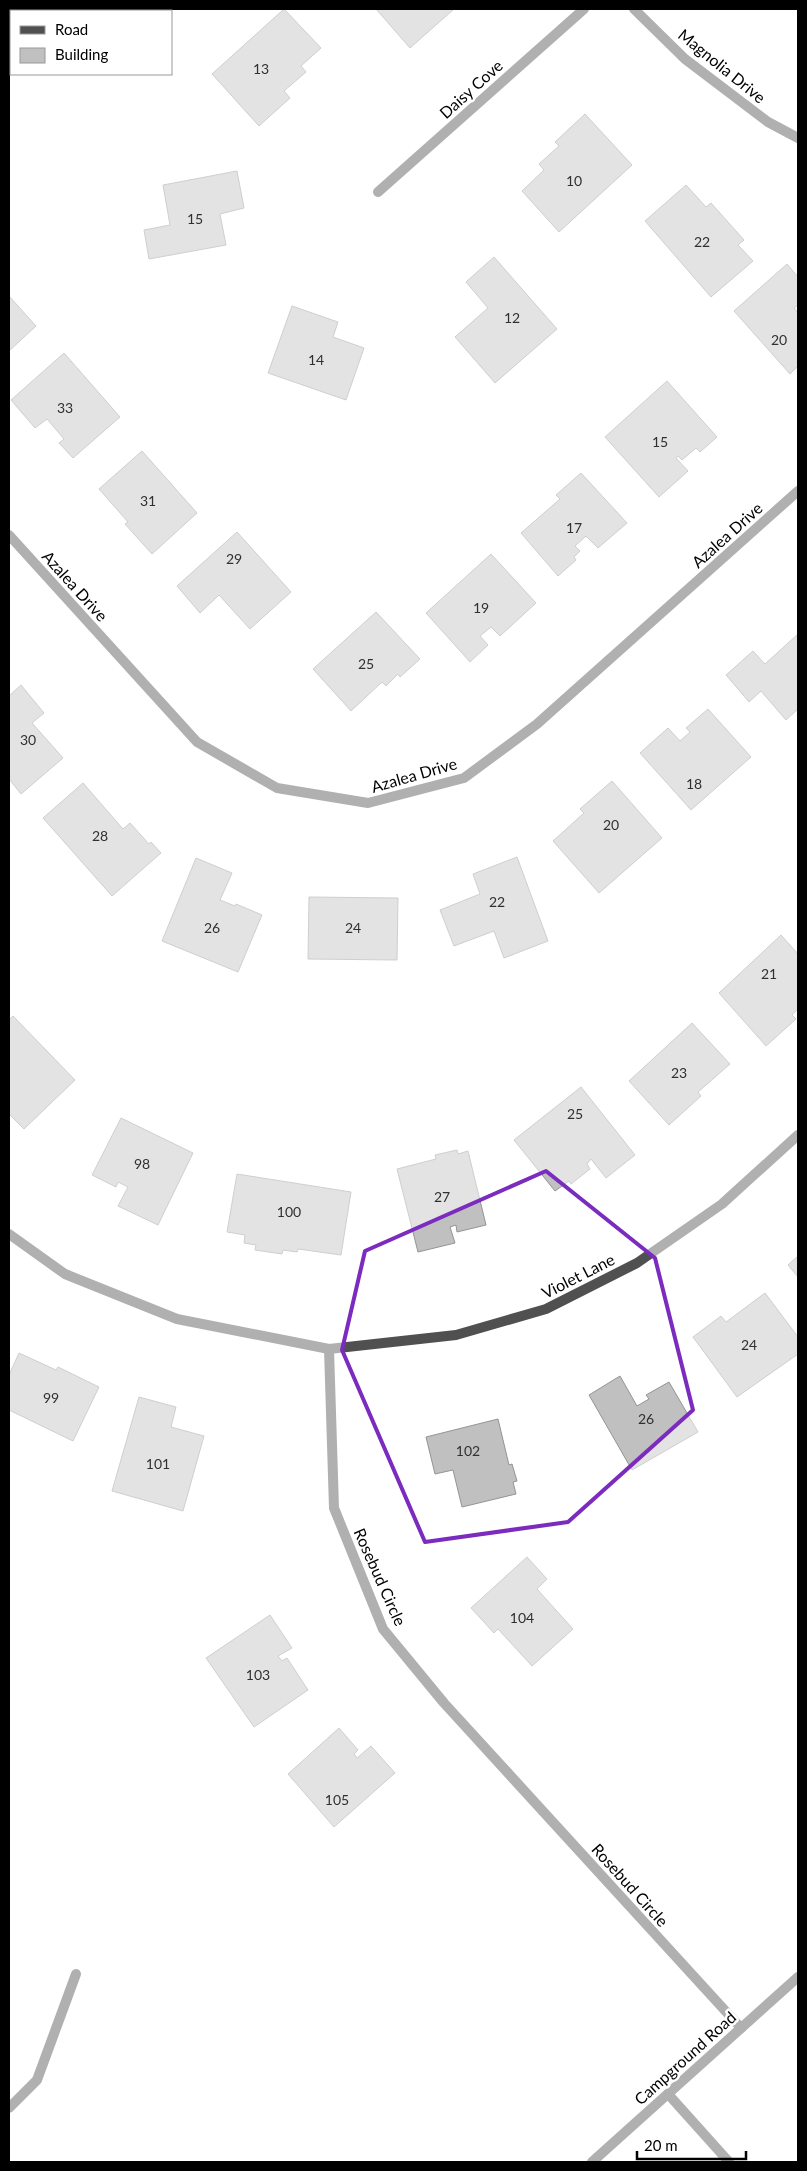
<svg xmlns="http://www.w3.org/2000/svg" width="807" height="2171" viewBox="0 0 807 2171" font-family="Lato,sans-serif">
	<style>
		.building { fill: #c0c0c0; stroke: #949494 }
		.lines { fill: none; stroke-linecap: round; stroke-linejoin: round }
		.service { stroke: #505050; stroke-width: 10 }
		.minor { stroke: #505050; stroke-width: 10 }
		.tertiary { stroke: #505050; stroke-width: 10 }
		.marked { fill: none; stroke: #7b2cbf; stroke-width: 4; stroke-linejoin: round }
		.labels { text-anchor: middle; stroke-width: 5; stroke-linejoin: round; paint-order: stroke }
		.number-label { font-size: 14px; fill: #303030 }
		.street-label { font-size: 16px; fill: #000; stroke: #fff }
	</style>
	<rect width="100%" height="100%" fill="#fff"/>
	<g class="building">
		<path d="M 9,9 L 98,9 L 99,10 L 11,11 L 11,18 L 9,15 Z"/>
		<path d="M 284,9 L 321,48 L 301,66 L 306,72 L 284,91 L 290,98 L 259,126 L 212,74 Z"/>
		<path d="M 376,9 L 454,9 L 410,48 Z"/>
		<path d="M 585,114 L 632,165 L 559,232 L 522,191 L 544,170 L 539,164 L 559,146 L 555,142 Z"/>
		<path d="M 237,171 L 244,208 L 220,214 L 226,245 L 149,259 L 144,230 L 170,225 L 163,185 Z"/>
		<path d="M 686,185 L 706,207 L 711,203 L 744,240 L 738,245 L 753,261 L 711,297 L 645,221 Z"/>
		<path d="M 494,257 L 557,329 L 495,383 L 455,337 L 488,308 L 466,282 Z"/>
		<path d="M 787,264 L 798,277 L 798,305 L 794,308 L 798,313 L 798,366 L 790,374 L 734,311 Z"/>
		<path d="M 9,296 L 36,326 L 9,351 Z"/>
		<path d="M 292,306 L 338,322 L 333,337 L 364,348 L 346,400 L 268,373 Z"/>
		<path d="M 64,353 L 120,417 L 73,458 L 59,443 L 64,439 L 47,419 L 35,428 L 11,400 Z"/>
		<path d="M 667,381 L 717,437 L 700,452 L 696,448 L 682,460 L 678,456 L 676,458 L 688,471 L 659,497 L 605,437 Z"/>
		<path d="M 142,451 L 197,513 L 152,554 L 125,524 L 128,522 L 99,489 Z"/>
		<path d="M 581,473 L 627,523 L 598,548 L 586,536 L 575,546 L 580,551 L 574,557 L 576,560 L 558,576 L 521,533 L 560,499 L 556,495 Z"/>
		<path d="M 237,532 L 291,592 L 250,629 L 219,595 L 200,613 L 177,586 Z"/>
		<path d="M 491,554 L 536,603 L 500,636 L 491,627 L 480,636 L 488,645 L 470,662 L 426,613 Z"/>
		<path d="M 376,612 L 420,659 L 400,677 L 398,674 L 386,686 L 382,682 L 351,711 L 313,669 Z"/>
		<path d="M 798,634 L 798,709 L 786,720 L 761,691 L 749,702 L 726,675 L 753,651 L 765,664 Z"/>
		<path d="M 21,685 L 44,713 L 32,723 L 63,758 L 21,794 L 9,779 L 9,696 Z"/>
		<path d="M 708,709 L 751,757 L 691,810 L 640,753 L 668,728 L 680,741 L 690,732 L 686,728 Z"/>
		<path d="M 612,781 L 662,838 L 599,893 L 553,841 L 584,813 L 580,809 Z"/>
		<path d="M 83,783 L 123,829 L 130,823 L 149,844 L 151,842 L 161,853 L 112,896 L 43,818 Z"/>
		<path d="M 517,857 L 548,941 L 504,958 L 494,931 L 454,946 L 440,910 L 480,894 L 473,874 Z"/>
		<path d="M 196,858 L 232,873 L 220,900 L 235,906 L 236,904 L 262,915 L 238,972 L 162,941 Z"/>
		<path d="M 309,897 L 398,898 L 397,960 L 308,959 Z"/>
		<path d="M 781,935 L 798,954 L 798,1009 L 792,1015 L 796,1019 L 766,1046 L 719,993 Z"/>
		<path d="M 13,1016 L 75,1080 L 24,1129 L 9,1114 L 9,1020 Z"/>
		<path d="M 692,1023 L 730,1064 L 698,1092 L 701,1096 L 669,1125 L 629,1081 Z"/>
		<path d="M 581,1087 L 635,1155 L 606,1178 L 591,1159 L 587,1164 L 590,1169 L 571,1184 L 569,1181 L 555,1191 L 514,1140 Z"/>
		<path d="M 121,1118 L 193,1153 L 158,1225 L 118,1206 L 128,1187 L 118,1182 L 116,1187 L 92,1175 Z"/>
		<path d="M 457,1150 L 458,1154 L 468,1151 L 486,1225 L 457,1232 L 456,1225 L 450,1227 L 455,1243 L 418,1252 L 397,1169 L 436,1159 L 435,1155 Z"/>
		<path d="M 237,1174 L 351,1192 L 341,1255 L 298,1249 L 297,1252 L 283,1250 L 282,1254 L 255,1250 L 256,1245 L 244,1243 L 245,1235 L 227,1232 Z"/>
		<path d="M 798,1256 L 798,1277 L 788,1265 Z"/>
		<path d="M 765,1293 L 798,1337 L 798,1354 L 737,1397 L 693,1337 L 721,1316 L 726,1322 Z"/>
		<path d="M 19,1353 L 56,1370 L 58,1367 L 99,1387 L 73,1441 L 9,1410 L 9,1375 Z"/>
		<path d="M 620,1376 L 637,1406 L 649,1399 L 646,1395 L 669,1382 L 698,1432 L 632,1470 L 589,1395 Z"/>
		<path d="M 139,1397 L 176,1407 L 171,1427 L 204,1436 L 183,1511 L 112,1491 Z"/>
		<path d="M 498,1419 L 509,1465 L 512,1464 L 517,1481 L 513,1482 L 516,1494 L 462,1507 L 453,1470 L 435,1474 L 426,1437 Z"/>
		<path d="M 527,1557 L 547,1579 L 537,1589 L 573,1629 L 532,1666 L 498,1629 L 494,1633 L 471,1608 Z"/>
		<path d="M 270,1615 L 292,1648 L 278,1656 L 282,1661 L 287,1658 L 308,1690 L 254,1727 L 206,1658 Z"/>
		<path d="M 339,1728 L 358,1750 L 354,1754 L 357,1758 L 371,1746 L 395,1773 L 334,1827 L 288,1774 Z"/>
	</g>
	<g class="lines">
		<path class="service" d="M 9,2108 L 37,2080 L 76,1974"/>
		<g class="minor">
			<path d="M 634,9 L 685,59 L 768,122 L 798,138"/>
			<path d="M 378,192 L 584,9"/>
			<path d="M 9,535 L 197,742 L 277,788 L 368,803 L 464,778 L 537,724 L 798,491"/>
			<path d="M 9,1234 L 65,1274 L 177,1319 L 329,1349 L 456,1335 L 546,1309 L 637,1263 L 722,1204 L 798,1135"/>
			<path d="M 329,1349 L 334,1508 L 383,1629 L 444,1703 L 741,2028"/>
			<path d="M 668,2094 L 729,2162"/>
		</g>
		<path class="tertiary" d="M 592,2162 L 798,1977"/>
	</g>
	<path d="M0 0H807V2171H0ZM 546,1171 L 655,1258 L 693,1410 L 568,1522 L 425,1542 L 342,1350 L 365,1251 Z" fill="#fff" fill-opacity=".55" fill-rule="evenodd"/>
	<path class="marked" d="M 546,1171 L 655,1258 L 693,1410 L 568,1522 L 425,1542 L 342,1350 L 365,1251 Z"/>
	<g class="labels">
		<g class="number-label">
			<text x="261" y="74">13</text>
			<text x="574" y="186">10</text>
			<text x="195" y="224">15</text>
			<text x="702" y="247">22</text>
			<text x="512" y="323">12</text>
			<text x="779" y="345">20</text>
			<text x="316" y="365">14</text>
			<text x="65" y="413">33</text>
			<text x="660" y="447">15</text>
			<text x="148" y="506">31</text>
			<text x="574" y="533">17</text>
			<text x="234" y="564">29</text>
			<text x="481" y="613">19</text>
			<text x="366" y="669">25</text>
			<text x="28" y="745">30</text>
			<text x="694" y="789">18</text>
			<text x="611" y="830">20</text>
			<text x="100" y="841">28</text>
			<text x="497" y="907">22</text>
			<text x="212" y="933">26</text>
			<text x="353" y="933">24</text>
			<text x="769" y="979">21</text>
			<text x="679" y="1078">23</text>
			<text x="575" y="1119">25</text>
			<text x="142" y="1169">98</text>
			<text x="442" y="1202">27</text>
			<text x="289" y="1217">100</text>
			<text x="749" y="1350">24</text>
			<text x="51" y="1403">99</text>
			<text x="646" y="1424">26</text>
			<text x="468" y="1456">102</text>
			<text x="158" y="1469">101</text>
			<text x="522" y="1623">104</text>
			<text x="258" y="1680">103</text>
			<text x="337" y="1805">105</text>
		</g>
		<g class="street-label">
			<text transform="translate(722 66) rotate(39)" y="6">Magnolia Drive</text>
			<text transform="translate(471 89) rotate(-42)" y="6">Daisy Cove</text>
			<text transform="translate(727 535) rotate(-42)" y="6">Azalea Drive</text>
			<text transform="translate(75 586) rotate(48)" y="6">Azalea Drive</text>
			<text transform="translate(414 775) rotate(-16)" y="6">Azalea Drive</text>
			<text transform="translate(578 1276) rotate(-27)" y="6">Violet Lane</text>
			<text transform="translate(380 1577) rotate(66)" y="6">Rosebud Circle</text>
			<text transform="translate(630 1885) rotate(48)" y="6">Rosebud Circle</text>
			<text transform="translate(685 2058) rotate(-42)" y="6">Campground Road</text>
		</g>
	</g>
	<rect width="807" height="2171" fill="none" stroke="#000000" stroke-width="20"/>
	<rect x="10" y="10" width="162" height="65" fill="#ffffff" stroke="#999999"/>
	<rect x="20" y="26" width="25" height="8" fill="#505050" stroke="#999999"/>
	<text x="55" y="35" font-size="15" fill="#000000">Road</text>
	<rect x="20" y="48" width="25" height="15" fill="#c0c0c0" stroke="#999999"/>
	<text x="55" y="60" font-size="15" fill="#000000">Building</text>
	<path d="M637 2151v8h109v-8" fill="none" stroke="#000000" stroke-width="2.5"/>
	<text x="644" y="2151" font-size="15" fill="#000000" stroke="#ffffff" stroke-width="4" paint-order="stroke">20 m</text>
</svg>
